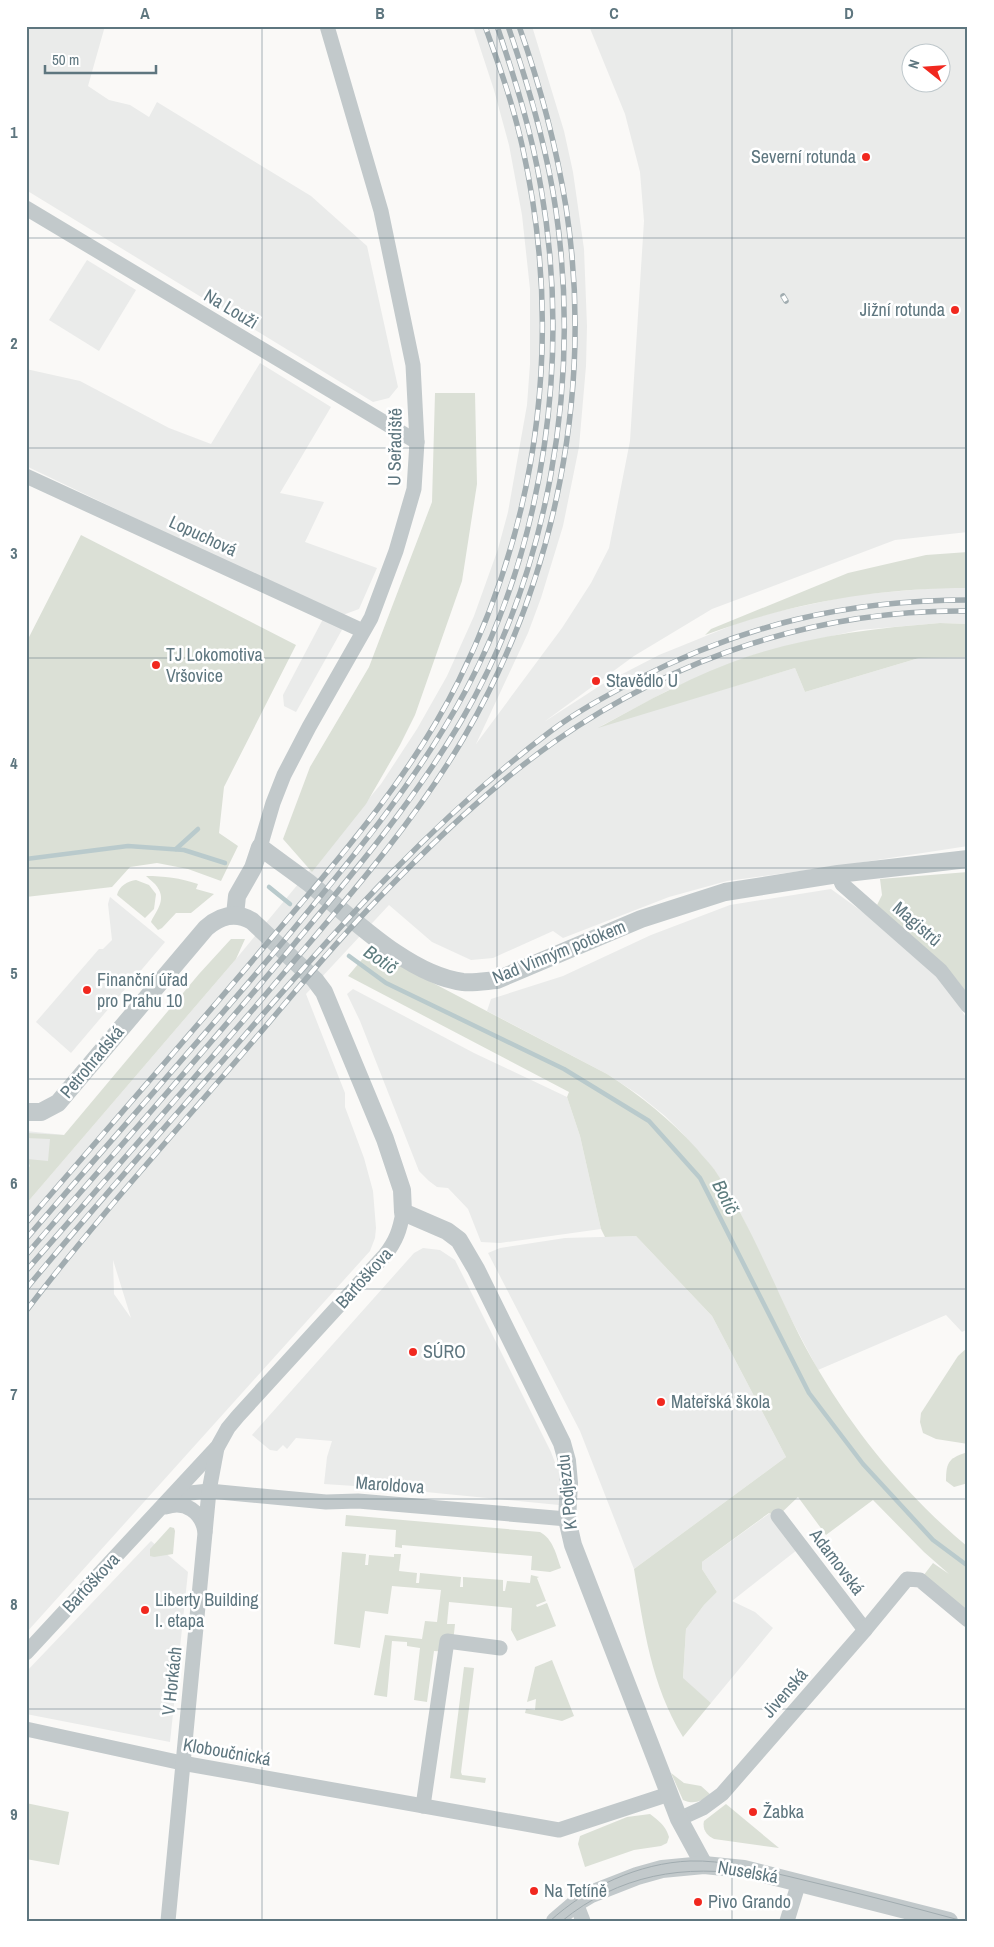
<svg xmlns="http://www.w3.org/2000/svg" width="994" height="1947" viewBox="0 0 994 1947" font-family="'Archivo Narrow',sans-serif">
	<style>
		.built { fill: #eaebea; fill-rule: evenodd }
		.green { fill: #dbe0d6 }
		.lines { fill: none; stroke-linecap: round; stroke-linejoin: round }
		.stream { stroke: #b9cacc; stroke-width: 4.5 }
		.minor { stroke: #c2c9cb; stroke-width: 15 }
		.tertiary { stroke: #c2c9cb; stroke-width: 18 }
		.tram { stroke: #a1acb0; stroke-width: 1 }
		.rail-casing { stroke: #a1acb0; stroke-width: 5.5 }
		.rail { stroke: #fff; stroke-width: 4; stroke-dasharray: 11; stroke-linecap: butt }
		.grid { fill: none; stroke: #5e767f; stroke-width: 1; stroke-opacity: 0.55 }
		.poi-dot { fill: #f1281f; stroke: #fff; stroke-width: 2 }
		.labels { text-anchor: middle; stroke-width: 5; stroke-linejoin: round; paint-order: stroke }
		.poi-label { font-size: 18px; fill: #5e767f; stroke: #fff; text-anchor: start }
		.street-label { font-size: 18px; fill: #5e767f; stroke: #fff }
		.water-label { font-size: 19px; font-style: italic; fill: #5d7c7e; stroke: #fff }
		.neatline { fill: none; stroke: #5e767f; stroke-width: 2 }
		.grid-label { font-size: 16px; text-anchor: middle; font-weight: bold; fill: #5e767f }
	</style>
	<rect width="100%" height="100%" fill="#faf9f7"/>
	<g class="built">
		<path d="M 26,26 L 105,26 L 88,86 L 109,100 L 130,105 L 149,117 L 157,102 L 311,196 L 367,246 L 398,387 L 389,398 L 373,402 L 26,190 Z"/>
		<path d="M 473,26 L 532,26 L 564,131 L 573,172 L 584,249 L 587,326 L 586,366 L 579,447 L 563,526 L 541,598 L 528,633 L 476,744 L 562,628 L 591,583 L 609,548 L 630,441 L 644,221 L 640,172 L 625,114 L 589,26 L 968,26 L 968,532 L 895,540 L 712,609 L 634,656 L 544,722 L 601,685 L 659,655 L 738,623 L 775,612 L 854,595 L 936,588 L 968,588 L 968,624 L 940,623 L 859,630 L 787,646 L 750,656 L 719,668 L 667,691 L 601,726 L 795,668 L 805,692 L 919,658 L 968,657 L 968,846 L 838,866 L 727,881 L 669,897 L 563,938 L 553,931 L 493,958 L 471,960 L 432,942 L 389,905 L 306,994 L 345,1093 L 345,1107 L 364,1158 L 373,1191 L 376,1228 L 375,1238 L 370,1251 L 26,1633 L 26,1204 L 236,959 L 381,784 L 417,729 L 447,676 L 474,616 L 498,549 L 508,512 L 527,405 L 530,364 L 530,289 L 522,215 L 509,145 L 494,90 ZM 912,52 L 942,52 L 942,82 L 912,82 ZM 113,1260 L 131,1318 L 114,1294 Z"/>
		<path d="M 87,260 L 136,290 L 99,351 L 49,320 Z"/>
		<path d="M 260,363 L 331,407 L 280,493 L 324,502 L 305,542 L 377,568 L 359,609 L 340,616 L 26,466 L 26,369 L 80,381 L 169,428 L 211,444 Z"/>
		<path d="M 323,619 L 343,628 L 296,712 L 284,706 L 283,695 Z"/>
		<path d="M 831,889 L 893,934 L 948,987 L 968,1021 L 968,1329 L 962,1332 L 946,1315 L 818,1370 L 788,1313 L 740,1212 L 713,1168 L 682,1133 L 665,1116 L 639,1095 L 607,1074 L 487,1011 L 491,999 L 563,976 L 651,935 L 730,905 Z"/>
		<path d="M 110,897 L 165,942 L 71,1053 L 36,1022 L 99,949 L 103,949 L 112,940 L 108,904 Z"/>
		<path d="M 353,989 L 474,1053 L 567,1097 L 580,1136 L 601,1229 L 500,1243 L 481,1242 L 468,1209 L 448,1188 L 437,1187 L 429,1181 L 419,1171 L 360,1021 L 347,994 Z"/>
		<path d="M 26,1131 L 74,1136 L 26,1190 Z"/>
		<path d="M 636,1236 L 712,1316 L 786,1457 L 634,1569 L 580,1431 L 488,1253 L 500,1248 L 565,1238 Z"/>
		<path d="M 423,1248 L 440,1250 L 455,1260 L 551,1452 L 561,1478 L 559,1505 L 385,1488 L 324,1484 L 327,1457 L 332,1441 L 296,1438 L 287,1449 L 283,1445 L 277,1451 L 270,1450 L 252,1435 L 414,1253 Z"/>
		<path d="M 770,1513 L 778,1516 L 802,1546 L 732,1601 L 755,1612 L 773,1628 L 711,1703 L 683,1679 L 686,1629 L 704,1605 L 717,1592 L 702,1569 L 702,1562 Z"/>
		<path d="M 151,1541 L 188,1572 L 170,1742 L 26,1714 L 26,1672 Z"/>
	</g>
	<g class="green">
		<path d="M 435,393 L 475,393 L 477,484 L 462,581 L 415,715 L 400,745 L 366,804 L 312,872 L 283,839 L 310,767 L 369,667 L 432,502 Z"/>
		<path d="M 81,535 L 296,645 L 224,787 L 219,833 L 238,846 L 221,881 L 188,869 L 157,863 L 130,867 L 112,887 L 26,897 L 26,643 Z"/>
		<path d="M 968,552 L 968,588 C 875,588 792,603 705,635 L 711,629 L 848,573 L 926,555 Z"/>
		<path d="M 940,623 L 968,624 L 968,657 L 919,658 L 805,692 L 795,668 L 598,728 C 647,701 696,674 749,656 C 811,636 875,628 940,623 Z"/>
		<path d="M 968,872 L 968,995 L 957,980 L 877,905 L 882,895 L 880,879 Z"/>
		<path d="M 146,876 C 164,876 180,878 198,884 L 196,889 L 214,894 L 191,913 L 176,913 L 162,928 L 158,930 L 151,922 C 157,909 168,899 155,884 C 152,881 149,879 146,876 Z"/>
		<path d="M 136,880 L 149,885 L 156,894 L 154,909 L 145,918 L 117,895 C 119,886 128,881 136,880 Z"/>
		<path d="M 231,939 L 245,939 L 236,959 L 26,1204 L 26,1171 L 30,1166 L 27,1159 L 48,1161 L 50,1139 L 26,1138 L 26,1133 L 64,1135 L 199,974 Z"/>
		<path d="M 370,950 L 607,1074 C 641,1096 670,1119 697,1149 C 702,1156 709,1162 714,1169 C 757,1232 780,1306 819,1371 C 858,1437 909,1498 968,1547 L 968,1620 L 920,1580 L 933,1563 L 949,1574 L 924,1552 L 873,1500 L 826,1535 L 798,1497 L 778,1516 L 769,1513 L 702,1562 L 702,1569 L 717,1592 L 704,1605 L 686,1629 L 683,1678 L 711,1703 L 683,1737 C 651,1685 644,1629 634,1569 L 786,1457 L 712,1316 L 636,1236 L 605,1237 L 601,1229 L 580,1136 L 567,1097 L 569,1092 L 348,976 Z"/>
		<path d="M 968,1347 L 968,1444 L 936,1439 L 923,1433 L 920,1422 L 921,1413 L 958,1356 Z"/>
		<path d="M 968,1452 L 968,1483 L 954,1487 L 946,1481 C 946,1460 950,1458 968,1452 Z"/>
		<path d="M 346,1515 L 540,1532 C 553,1539 556,1554 561,1568 L 550,1572 L 531,1570 L 532,1556 L 402,1545 L 402,1548 L 395,1547 L 396,1530 L 345,1526 Z"/>
		<path d="M 170,1527 L 174,1528 L 175,1531 L 173,1554 L 154,1557 L 150,1556 L 150,1549 Z"/>
		<path d="M 342,1552 L 366,1554 L 365,1565 L 368,1565 L 369,1555 L 394,1557 L 394,1554 L 401,1554 L 399,1571 L 417,1573 L 416,1583 L 419,1583 L 420,1573 L 461,1577 L 460,1587 L 463,1587 L 463,1577 L 503,1580 L 503,1591 L 505,1591 L 507,1581 L 530,1583 L 531,1575 L 539,1577 L 537,1578 L 546,1601 L 536,1605 L 537,1607 L 547,1603 L 556,1626 L 517,1641 L 511,1630 L 512,1608 L 449,1602 L 447,1624 L 455,1624 L 452,1652 L 434,1651 L 427,1702 L 414,1700 L 420,1648 L 407,1646 L 407,1642 L 392,1641 L 387,1697 L 374,1695 L 385,1635 L 422,1639 L 425,1621 L 437,1622 L 441,1590 L 392,1586 L 388,1614 L 365,1611 L 360,1648 L 334,1644 Z"/>
		<path d="M 552,1660 L 574,1716 L 562,1721 L 525,1713 L 526,1709 L 535,1710 L 536,1699 L 527,1702 L 535,1667 Z"/>
		<path d="M 464,1667 L 474,1668 L 461,1772 L 462,1775 L 486,1778 L 485,1783 L 450,1778 Z"/>
		<path d="M 671,1773 L 684,1783 L 701,1786 L 711,1795 C 701,1801 694,1805 683,1800 Z"/>
		<path d="M 26,1803 L 69,1812 L 59,1865 L 26,1859 Z"/>
		<path d="M 726,1804 L 779,1848 L 714,1839 C 707,1836 702,1829 704,1821 Z"/>
		<path d="M 650,1814 C 659,1821 666,1826 669,1837 L 667,1843 L 661,1846 L 634,1850 L 585,1867 L 578,1844 L 580,1836 L 627,1817 Z"/>
	</g>
	<g class="lines">
		<g class="stream">
			<path d="M 176,849 L 198,829"/>
			<path d="M 26,859 L 128,846 L 184,850 L 225,863"/>
			<path d="M 269,887 L 290,904"/>
			<path d="M 349,956 L 386,983 L 564,1069 L 649,1121 L 700,1178 L 809,1393 L 863,1464 L 933,1540 L 968,1566"/>
		</g>
		<g class="minor">
			<path d="M 26,208 L 417,442"/>
			<path d="M 26,476 L 363,631"/>
			<path d="M 260,847 L 273,803 L 284,775 L 309,727 L 371,618 L 396,551 L 414,489 L 417,442 L 413,365 L 381,211 L 327,26"/>
			<path d="M 838,874 L 842,884 L 941,971 L 968,1006"/>
			<path d="M 170,1502 L 190,1493 L 209,1491 L 326,1502 L 358,1501 L 567,1519"/>
			<path d="M 166,1507 C 185,1500 202,1512 205,1532"/>
			<path d="M 778,1516 L 865,1630"/>
			<path d="M 26,1653 L 218,1446 L 228,1428 L 238,1416 L 385,1255 C 396,1241 400,1230 403,1212"/>
			<path d="M 26,1729 L 182,1763 L 559,1830 L 669,1794"/>
			<path d="M 423,1806 L 447,1641 L 500,1648"/>
			<path d="M 679,1819 L 703,1808 L 722,1794 L 865,1630 L 907,1579 L 920,1580 L 968,1620"/>
			<path d="M 576,1903 L 583,1921"/>
			<path d="M 168,1921 L 209,1491 L 217,1448"/>
			<path d="M 787,1921 L 799,1882"/>
		</g>
		<g class="tertiary">
			<path d="M 235,915 L 237,896 L 253,868 L 260,847 C 276,859 293,871 309,883 C 351,917 408,975 463,982 C 474,983 485,981 497,980 L 641,919 L 725,892 L 838,874 L 968,859"/>
			<path d="M 26,1112 L 41,1112 L 58,1103 L 206,928 C 220,916 235,911 252,921 L 315,980 L 324,992 L 385,1139 L 402,1190 L 403,1212 L 447,1231 L 459,1240 L 476,1269 L 562,1443 L 567,1461 L 569,1483 L 567,1519 L 573,1545 L 679,1819 L 704,1865"/>
			<path d="M 555,1921 L 576,1903 L 591,1894 L 637,1876 L 662,1869 L 704,1865 L 744,1869 L 949,1921"/>
		</g>
		<g class="tram">
			<path d="M 550,1921 C 587,1887 639,1863 690,1861 C 723,1860 755,1869 787,1876 C 846,1890 904,1905 963,1921"/>
			<path d="M 562,1921 C 618,1875 685,1863 755,1876"/>
		</g>
		<defs>
			<g id="rail">
				<path d="M 783,296 L 786,301"/>
				<path d="M 26,1223 C 107,1129 189,1036 269,941 C 338,860 411,777 459,680 C 542,513 563,327 522,145 C 513,104 499,65 485,26"/>
				<path d="M 26,1239 C 111,1140 198,1043 282,943 C 349,862 416,783 466,690 C 546,540 570,354 541,188 C 532,133 515,79 497,26"/>
				<path d="M 26,1255 C 114,1153 204,1052 290,949 C 351,876 411,805 460,723 C 549,572 581,384 556,211 C 547,148 529,87 508,26"/>
				<path d="M 26,1271 C 114,1170 203,1069 289,967 C 351,894 414,822 463,739 C 556,581 594,388 566,207 C 556,145 540,85 519,26"/>
				<path d="M 26,1289 C 97,1203 172,1120 245,1035 C 339,926 435,818 551,731 C 576,712 606,696 634,681 C 743,625 846,600 968,600"/>
				<path d="M 26,1311 C 94,1222 170,1138 243,1053 C 287,1002 329,949 376,901 C 431,844 489,788 554,742 C 676,657 819,609 968,611"/>
			</g>
		</defs>
		<use href="#rail" class="rail-casing"/>
		<use href="#rail" class="rail"/>
	</g>
	<path class="grid" d="M 262,26 L 262,1921M 497,26 L 497,1921M 732,26 L 732,1921M 26,238 L 968,238M 26,448 L 968,448M 26,658 L 968,658M 26,868 L 968,868M 26,1079 L 968,1079M 26,1289 L 968,1289M 26,1499 L 968,1499M 26,1709 L 968,1709"/>
	<g class="poi-dot">
		<circle cx="866" cy="157" r="5"/>
		<circle cx="955" cy="310" r="5"/>
		<circle cx="156" cy="665" r="5"/>
		<circle cx="596" cy="681" r="5"/>
		<circle cx="87" cy="990" r="5"/>
		<circle cx="413" cy="1352" r="5"/>
		<circle cx="661" cy="1402" r="5"/>
		<circle cx="145" cy="1610" r="5"/>
		<circle cx="753" cy="1812" r="5"/>
		<circle cx="534" cy="1891" r="5"/>
		<circle cx="698" cy="1902" r="5"/>
	</g>
	<g class="labels">
		<g class="poi-label">
			<text x="856" y="163" text-anchor="end">Severní rotunda</text>
			<text x="945" y="316" text-anchor="end">Jižní rotunda</text>
			<text x="166" y="661">TJ Lokomotiva<tspan x="166" dy="21">Vršovice</tspan></text>
			<text x="606" y="687">Stavědlo U</text>
			<text x="97" y="986">Finanční úřad<tspan x="97" dy="21">pro Prahu 10</tspan></text>
			<text x="423" y="1358">SÚRO</text>
			<text x="671" y="1408">Mateřská škola</text>
			<text x="155" y="1606">Liberty Building<tspan x="155" dy="21">I. etapa</tspan></text>
			<text x="763" y="1818">Žabka</text>
			<text x="544" y="1897">Na Tetíně</text>
			<text x="708" y="1908">Pivo Grando</text>
		</g>
		<g class="street-label">
			<text transform="translate(231 309) rotate(31)" y="6">Na Louži</text>
			<text transform="translate(395 447) rotate(-89)" y="6">U Seřadiště</text>
			<text transform="translate(203 536) rotate(25)" y="6">Lopuchová</text>
			<text transform="translate(917 924) rotate(41)" y="6">Magistrů</text>
			<text transform="translate(559 952) rotate(-22)" y="6">Nad Vinným potokem</text>
			<text transform="translate(92 1062) rotate(-50)" y="6">Petrohradská</text>
			<text transform="translate(364 1278) rotate(-48)" y="6">Bartoškova</text>
			<text transform="translate(390 1485) rotate(4)" y="6">Maroldova</text>
			<text transform="translate(567 1492) rotate(-96)" y="6">K Podjezdu</text>
			<text transform="translate(837 1562) rotate(53)" y="6">Adamovská</text>
			<text transform="translate(91 1583) rotate(-47)" y="6">Bartoškova</text>
			<text transform="translate(172 1681) rotate(-84)" y="6">V Horkách</text>
			<text transform="translate(785 1693) rotate(-49)" y="6">Jivenská</text>
			<text transform="translate(227 1752) rotate(10)" y="6">Kloboučnická</text>
			<text transform="translate(748 1872) rotate(10)" y="6">Nuselská</text>
		</g>
		<g class="water-label">
			<text transform="translate(381 959) rotate(34)" y="7">Botič</text>
			<text transform="translate(726 1197) rotate(63)" y="7">Botič</text>
		</g>
	</g>
	<rect width="994" height="1947" fill="none" stroke="#ffffff" stroke-width="55"/>
	<g transform="translate(926 68) rotate(287)"><circle r="24" fill="#ffffff" stroke="#bfc8cc"/>
	<path d="M0-4L9 19L0 12L-9 19Z" fill="#f1281f"/>
	<text y="-8" font-size="14" font-weight="bold" text-anchor="middle" fill="#5e767f">N</text>
	</g>
	<path d="M45 65v8h111v-8" fill="none" stroke="#5e767f" stroke-width="2.5"/>
	<text x="52" y="65" font-size="15" fill="#5e767f" stroke="#ffffff" stroke-width="4" paint-order="stroke">50 m</text>
	<rect x="28" y="28" width="938" height="1892" class="neatline"/>
	<g class="grid-label">
		<text x="145" y="19">A</text>
		<text x="380" y="19">B</text>
		<text x="614" y="19">C</text>
		<text x="849" y="19">D</text>
		<text x="14" y="138">1</text>
		<text x="14" y="349">2</text>
		<text x="14" y="559">3</text>
		<text x="14" y="769">4</text>
		<text x="14" y="979">5</text>
		<text x="14" y="1189">6</text>
		<text x="14" y="1400">7</text>
		<text x="14" y="1610">8</text>
		<text x="14" y="1820">9</text>
	</g>
</svg>
